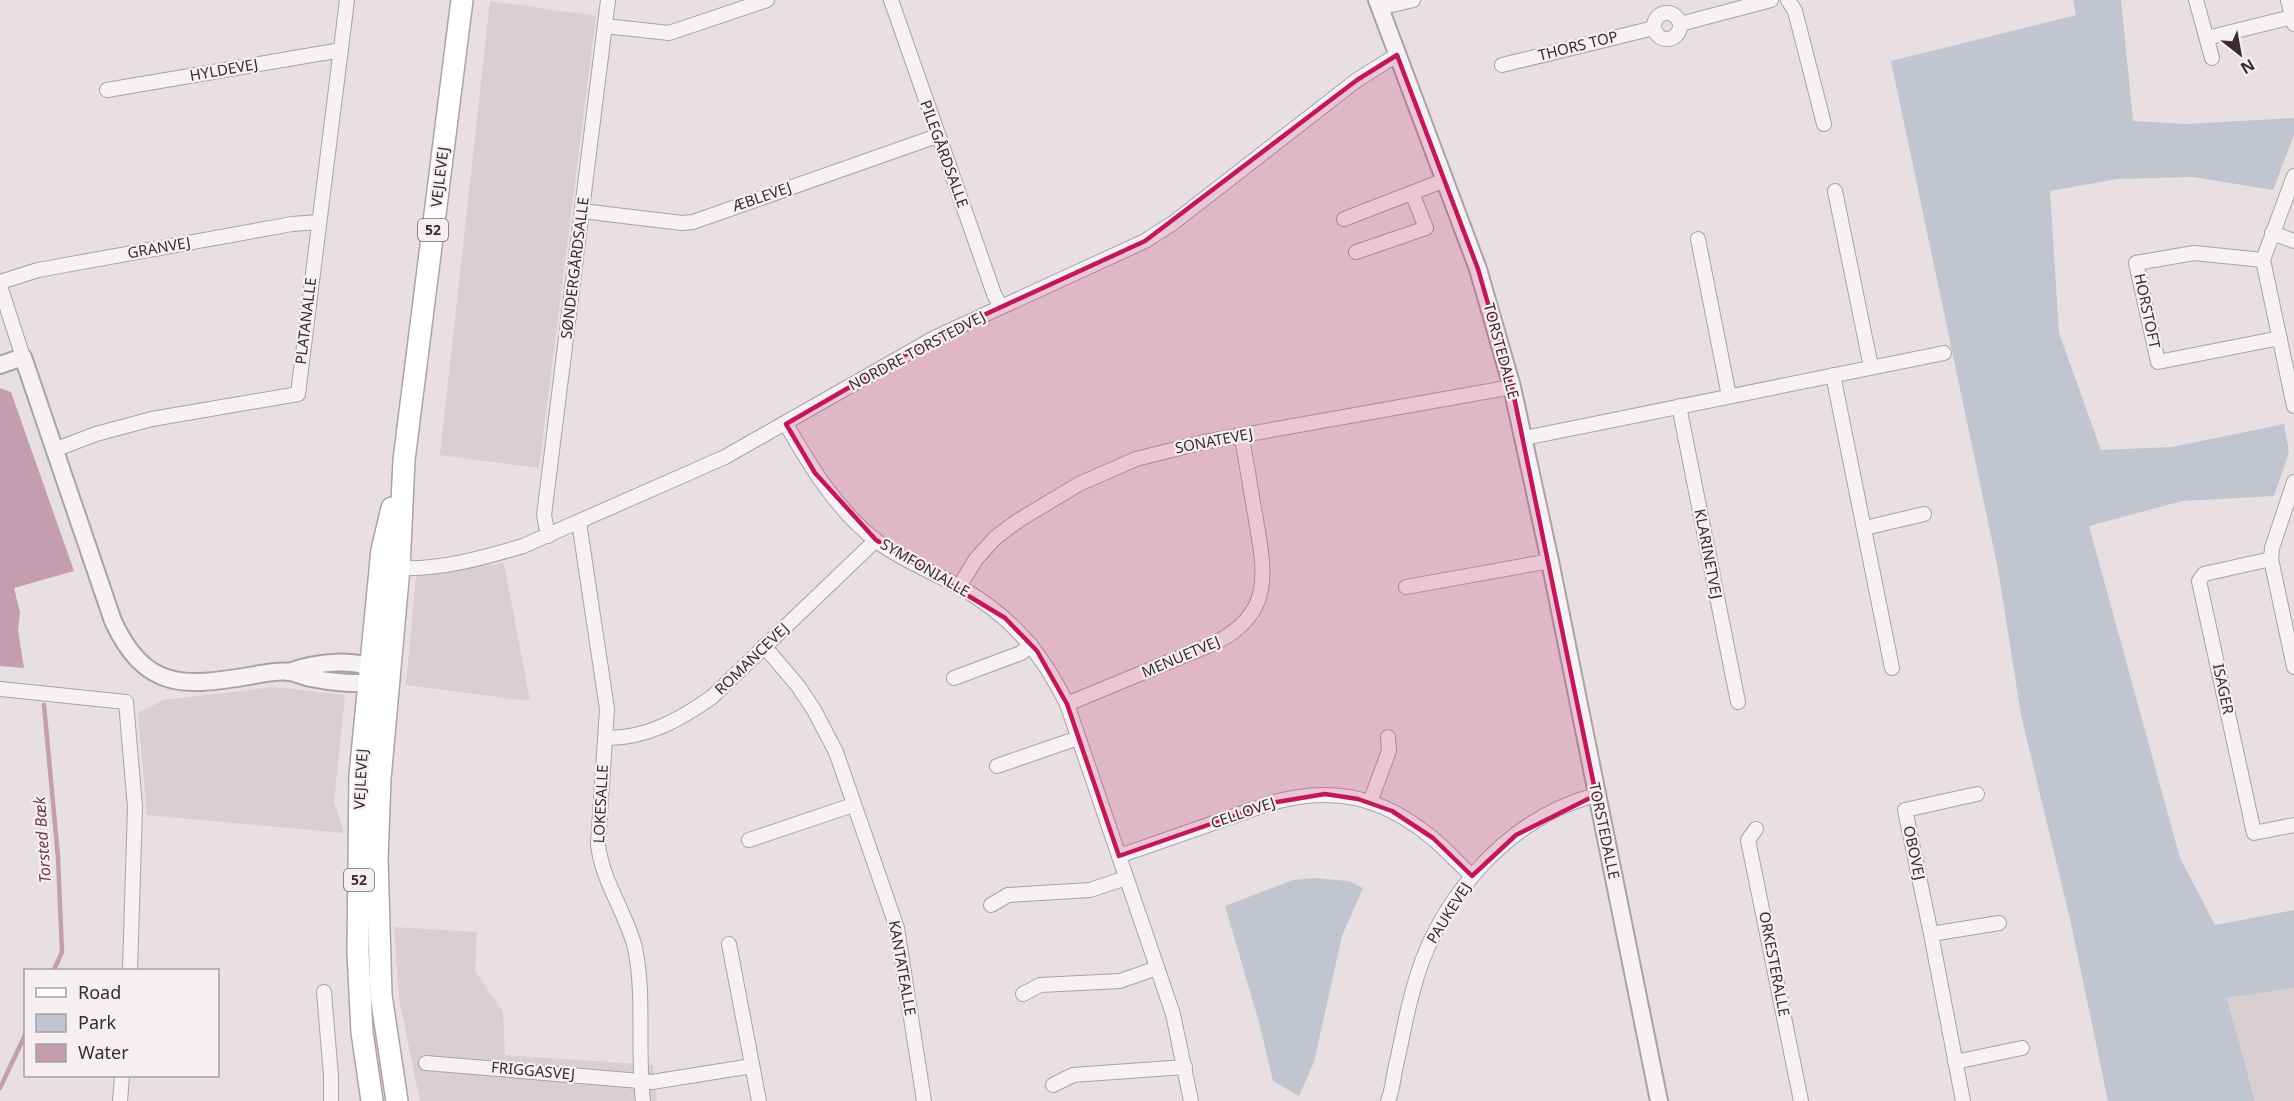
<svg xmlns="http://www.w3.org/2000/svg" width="2294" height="1101" viewBox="0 0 2294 1101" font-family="'Noto Sans',sans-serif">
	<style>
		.built { fill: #d9ced1 }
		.green { fill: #c1c5d0 }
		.water { fill: #c49eaf }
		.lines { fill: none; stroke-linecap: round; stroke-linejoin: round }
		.stream { stroke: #c49eaf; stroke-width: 4.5 }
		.minor-casing { stroke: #ada1a5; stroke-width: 16 }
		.tertiary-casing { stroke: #ada1a5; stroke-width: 20 }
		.primary-casing { stroke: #b1a0a7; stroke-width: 24 }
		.minor { stroke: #f6f2f3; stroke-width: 14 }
		.tertiary { stroke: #f6f2f3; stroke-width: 16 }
		.primary { stroke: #fff; stroke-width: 21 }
		.marked { fill: #c2185b; fill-opacity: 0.2; stroke: #c2185b; stroke-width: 4.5; stroke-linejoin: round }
		.labels { text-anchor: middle; stroke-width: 4.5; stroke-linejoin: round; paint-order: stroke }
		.shield { fill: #f5eff1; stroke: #74656a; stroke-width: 1.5 }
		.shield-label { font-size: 14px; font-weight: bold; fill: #3d2a30 }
		.street-label { font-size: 15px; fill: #3d2a30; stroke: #f5eff1 }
		.water-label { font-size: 16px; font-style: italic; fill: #6c384e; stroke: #f5eff1 }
	</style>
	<rect width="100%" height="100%" fill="#e7dfe2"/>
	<g class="built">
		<path d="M 490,1 L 596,16 L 539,468 L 440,455 Z"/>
		<path d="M 504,563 L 530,701 L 406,685 L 416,576 Z"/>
		<path d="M 274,687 L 345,695 L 334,802 L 344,833 L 147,815 L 138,713 L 164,700 Z"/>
		<path d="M 394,927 L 477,932 L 475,971 L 503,1012 L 505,1055 L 653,1065 L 657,1101 L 420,1101 L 399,998 Z"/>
		<path d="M 2294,988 L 2294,1101 L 2255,1101 L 2227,998 Z"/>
	</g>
	<g class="green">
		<path d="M 2073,0 L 2121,0 L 2133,121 L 2186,124 L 2294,118 L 2294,135 L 2273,190 L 2193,177 L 2117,179 L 2050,191 L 2059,333 L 2101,450 L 2172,447 L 2284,424 L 2289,452 L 2274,496 L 2182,501 L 2089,526 L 2180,858 L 2215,925 L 2294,910 L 2294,988 L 2227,998 L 2255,1101 L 2108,1101 L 2070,919 L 2021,715 L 1998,569 L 1891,61 L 2076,15 Z"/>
		<path d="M 1315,878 L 1348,881 L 1363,888 L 1342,936 L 1314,1062 L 1299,1096 L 1273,1081 L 1259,1022 L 1225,906 L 1293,880 Z"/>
	</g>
	<path class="water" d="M 0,388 L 11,392 L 74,571 L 14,588 L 20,612 L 18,630 L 24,668 L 0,666 Z"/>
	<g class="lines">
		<g class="stream">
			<path d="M 44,705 L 58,857 L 62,952 L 54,970"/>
			<path d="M 0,1088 L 26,1033"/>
		</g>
		<defs>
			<g id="minor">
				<path d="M 891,0 L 994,294 L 1001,307"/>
				<path d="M 1788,0 L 1795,11 L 1824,124"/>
				<path d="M 2196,0 L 2212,58"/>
				<path d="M 2288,0 L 2294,24"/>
				<path d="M 1379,8 L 1413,0"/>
				<circle cx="1667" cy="26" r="13"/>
				<path d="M 1680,24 L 1771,0"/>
				<path d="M 605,26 L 669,33 L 767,0"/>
				<path d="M 2207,38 L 2292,17"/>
				<path d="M 1502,65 L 1654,28"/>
				<path d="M 107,90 L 341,50"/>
				<path d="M 2294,176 L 2263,260 L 2294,406"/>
				<path d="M 1835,191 L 1871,367"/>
				<path d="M 582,211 L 682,223 L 693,222 L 937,136"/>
				<path d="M 1344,219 L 1445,180"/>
				<path d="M 2272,233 L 2294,241"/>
				<path d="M 1698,239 L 1729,396"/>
				<path d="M 1356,252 L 1426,228 L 1412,193"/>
				<path d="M 2263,260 L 2194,253 L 2136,263 L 2158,362 L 2280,338"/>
				<path d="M 0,282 L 38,270 L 292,224 L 319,222"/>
				<path d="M 0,286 L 23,357"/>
				<path d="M 1833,375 L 1892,668"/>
				<path d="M 1679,406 L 1738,702"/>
				<path d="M 786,424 C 810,466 838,512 878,542 C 902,560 931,571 958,586 C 1010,615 1041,651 1067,704 L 1173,1014 L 1191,1101"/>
				<path d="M 1525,438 L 1944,353"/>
				<path d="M 54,450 L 96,434 L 152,419 L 298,394 L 347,0"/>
				<path d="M 2294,482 L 2272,548 L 2271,559 L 2294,667"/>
				<path d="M 579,522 L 607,709 L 598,844 C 602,882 626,912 635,948 C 645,995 637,1052 643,1101"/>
				<path d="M 1865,528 L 1924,514"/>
				<path d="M 548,536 L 544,515 L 608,0"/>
				<path d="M 2271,559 L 2204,574 L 2199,581 L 2254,833 L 2294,825"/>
				<path d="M 399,568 C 440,570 483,558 523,546 L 725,457 L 936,337 L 1145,241 L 1173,223 L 1357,80 L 1397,55"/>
				<path d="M 959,587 L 976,559 L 996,537 L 1019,520 L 1079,484 L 1136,459 L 1204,442 L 1512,387"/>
				<path d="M 1406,587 L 1550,561"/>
				<path d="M 764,646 L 798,686 L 814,710 L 836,752 L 897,928 L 924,1101"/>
				<path d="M 954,678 L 1021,653 L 1031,645"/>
				<path d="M 0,689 L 126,702 L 135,807 L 130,970"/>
				<path d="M 1067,704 L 1217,642 C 1276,611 1264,569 1255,514 C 1250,488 1247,461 1241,436"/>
				<path d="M 605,738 C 646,739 681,719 712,697 L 876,540"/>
				<path d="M 997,766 L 1078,738"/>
				<path d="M 1370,802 L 1389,751 L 1388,737"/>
				<path d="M 1756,829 L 1748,840 L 1801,1101"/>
				<path d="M 749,840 L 853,805"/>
				<path d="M 1119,856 L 1271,803 C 1333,785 1382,797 1431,837 C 1446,849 1458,863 1472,876"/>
				<path d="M 991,905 L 1008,895 L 1090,890 L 1126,878"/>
				<path d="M 1931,934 L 1999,923"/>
				<path d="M 729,944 L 759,1101"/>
				<path d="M 324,992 L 331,1076 L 331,1101"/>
				<path d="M 1023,994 L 1040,985 L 1120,981 L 1157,968"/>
				<path d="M 1955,1062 L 2022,1048"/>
				<path d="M 426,1063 L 652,1082 L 752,1066"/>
				<path d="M 1053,1085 L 1073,1075 L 1185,1067"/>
				<path d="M 120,1101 L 122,1076"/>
				<path d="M 1388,1101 C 1392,1092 1393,1080 1395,1070 C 1401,1045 1405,1019 1412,994 C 1434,904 1504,819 1596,795"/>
				<path d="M 1963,1101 L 1931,934 L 1905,810 L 1977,794"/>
			</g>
			<g id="tertiary">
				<path d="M 1377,0 L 1478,269 L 1512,387 L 1550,561 L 1659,1101"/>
				<path d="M 0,365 L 23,357 L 113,621 C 145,690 183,687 249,676 C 262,674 277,670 290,672 C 297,673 304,677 311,678 C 329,682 363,686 379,680"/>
				<path d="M 289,672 C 315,662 357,657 381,672"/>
			</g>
			<g id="primary">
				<path d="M 372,1101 L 362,1032 L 358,952 L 360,775 L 382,550 L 392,508"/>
				<path d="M 397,1101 L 381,995 L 377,859 L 380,779 L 399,568 L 404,460 L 462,0"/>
			</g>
		</defs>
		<use href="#minor" class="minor-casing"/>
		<use href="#tertiary" class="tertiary-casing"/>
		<use href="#primary" class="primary-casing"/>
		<use href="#minor" class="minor"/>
		<use href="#tertiary" class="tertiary"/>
		<use href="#primary" class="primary"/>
	</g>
	<path class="marked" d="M 1397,55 L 1478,269 L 1512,387 L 1596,795 L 1516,835 L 1472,876 L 1433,838 L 1392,811 L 1358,799 L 1325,794 L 1271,803 L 1119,856 L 1067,704 L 1037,651 L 1005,618 L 876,540 L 815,473 L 786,424 L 936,337 L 1145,241 L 1357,80 Z"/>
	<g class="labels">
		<g class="shield">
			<rect x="418" y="219" width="30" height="22" rx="4.5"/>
			<rect x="344" y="869" width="30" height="22" rx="4.5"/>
		</g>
		<g class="shield-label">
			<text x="433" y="235">52</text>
			<text x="359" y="885">52</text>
		</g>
		<g class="street-label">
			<text transform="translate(1578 46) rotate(-14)" y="5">THORS TOP</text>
			<text transform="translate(224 70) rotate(-10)" y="5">HYLDEVEJ</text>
			<text transform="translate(944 154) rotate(70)" y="5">PILEGÅRDSALLE</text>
			<text transform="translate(440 177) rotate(-83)" y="5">VEJLEVEJ</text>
			<text transform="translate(762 197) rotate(-19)" y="5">ÆBLEVEJ</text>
			<text transform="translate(159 248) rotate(-10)" y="5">GRANVEJ</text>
			<text transform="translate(575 268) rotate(-83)" y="5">SØNDERGÅRDSALLE</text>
			<text transform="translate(2147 311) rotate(78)" y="5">HORSTOFT</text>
			<text transform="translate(306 321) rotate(-83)" y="5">PLATANALLE</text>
			<text transform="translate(917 351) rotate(-28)" y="5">NORDRE TORSTEDVEJ</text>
			<text transform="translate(1501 351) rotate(75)" y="5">TORSTEDALLE</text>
			<text transform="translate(1214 441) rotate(-11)" y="5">SONATEVEJ</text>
			<text transform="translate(1708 554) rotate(79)" y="5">KLARINETVEJ</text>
			<text transform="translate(925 568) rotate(30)" y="5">SYMFONIALLE</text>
			<text transform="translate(1181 657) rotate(-23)" y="5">MENUETVEJ</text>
			<text transform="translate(752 659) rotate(-44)" y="5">ROMANCEVEJ</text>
			<text transform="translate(2223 689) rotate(78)" y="5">ISAGER</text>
			<text transform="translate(361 779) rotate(-87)" y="5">VEJLEVEJ</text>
			<text transform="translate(601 804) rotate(-87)" y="5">LOKESALLE</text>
			<text transform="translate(1243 813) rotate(-19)" y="5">CELLOVEJ</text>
			<text transform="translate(1604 831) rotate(78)" y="5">TORSTEDALLE</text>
			<text transform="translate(1914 853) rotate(78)" y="5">OBOVEJ</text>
			<text transform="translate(1449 913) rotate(-58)" y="5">PAUKEVEJ</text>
			<text transform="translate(1774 964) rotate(79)" y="5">ORKESTERALLE</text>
			<text transform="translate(902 968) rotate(80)" y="5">KANTATEALLE</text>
			<text transform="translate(533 1071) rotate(5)" y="5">FRIGGASVEJ</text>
		</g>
		<g class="water-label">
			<text transform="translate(42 840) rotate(-94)" y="6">Torsted Bæk</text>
		</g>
	</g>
	<rect x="24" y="969" width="195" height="108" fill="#f5eff1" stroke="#aba0a4" stroke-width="1.5"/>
	<rect x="36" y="988" width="30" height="9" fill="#ffffff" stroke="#aba0a4" stroke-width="1.5"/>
	<text x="78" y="999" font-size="18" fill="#3d2a30">Road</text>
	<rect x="36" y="1014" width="30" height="18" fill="#c1c5d0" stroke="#aba0a4" stroke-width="1.5"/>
	<text x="78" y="1029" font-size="18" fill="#3d2a30">Park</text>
	<rect x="36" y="1044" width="30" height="18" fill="#c49eaf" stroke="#aba0a4" stroke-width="1.5"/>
	<text x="78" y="1059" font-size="18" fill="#3d2a30">Water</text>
	<g transform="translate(2240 54) rotate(149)" stroke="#f5eff1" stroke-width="4.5" paint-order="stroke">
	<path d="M0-4.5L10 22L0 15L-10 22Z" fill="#3d2a30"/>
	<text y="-9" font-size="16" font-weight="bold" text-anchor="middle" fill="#3d2a30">N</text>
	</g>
</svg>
